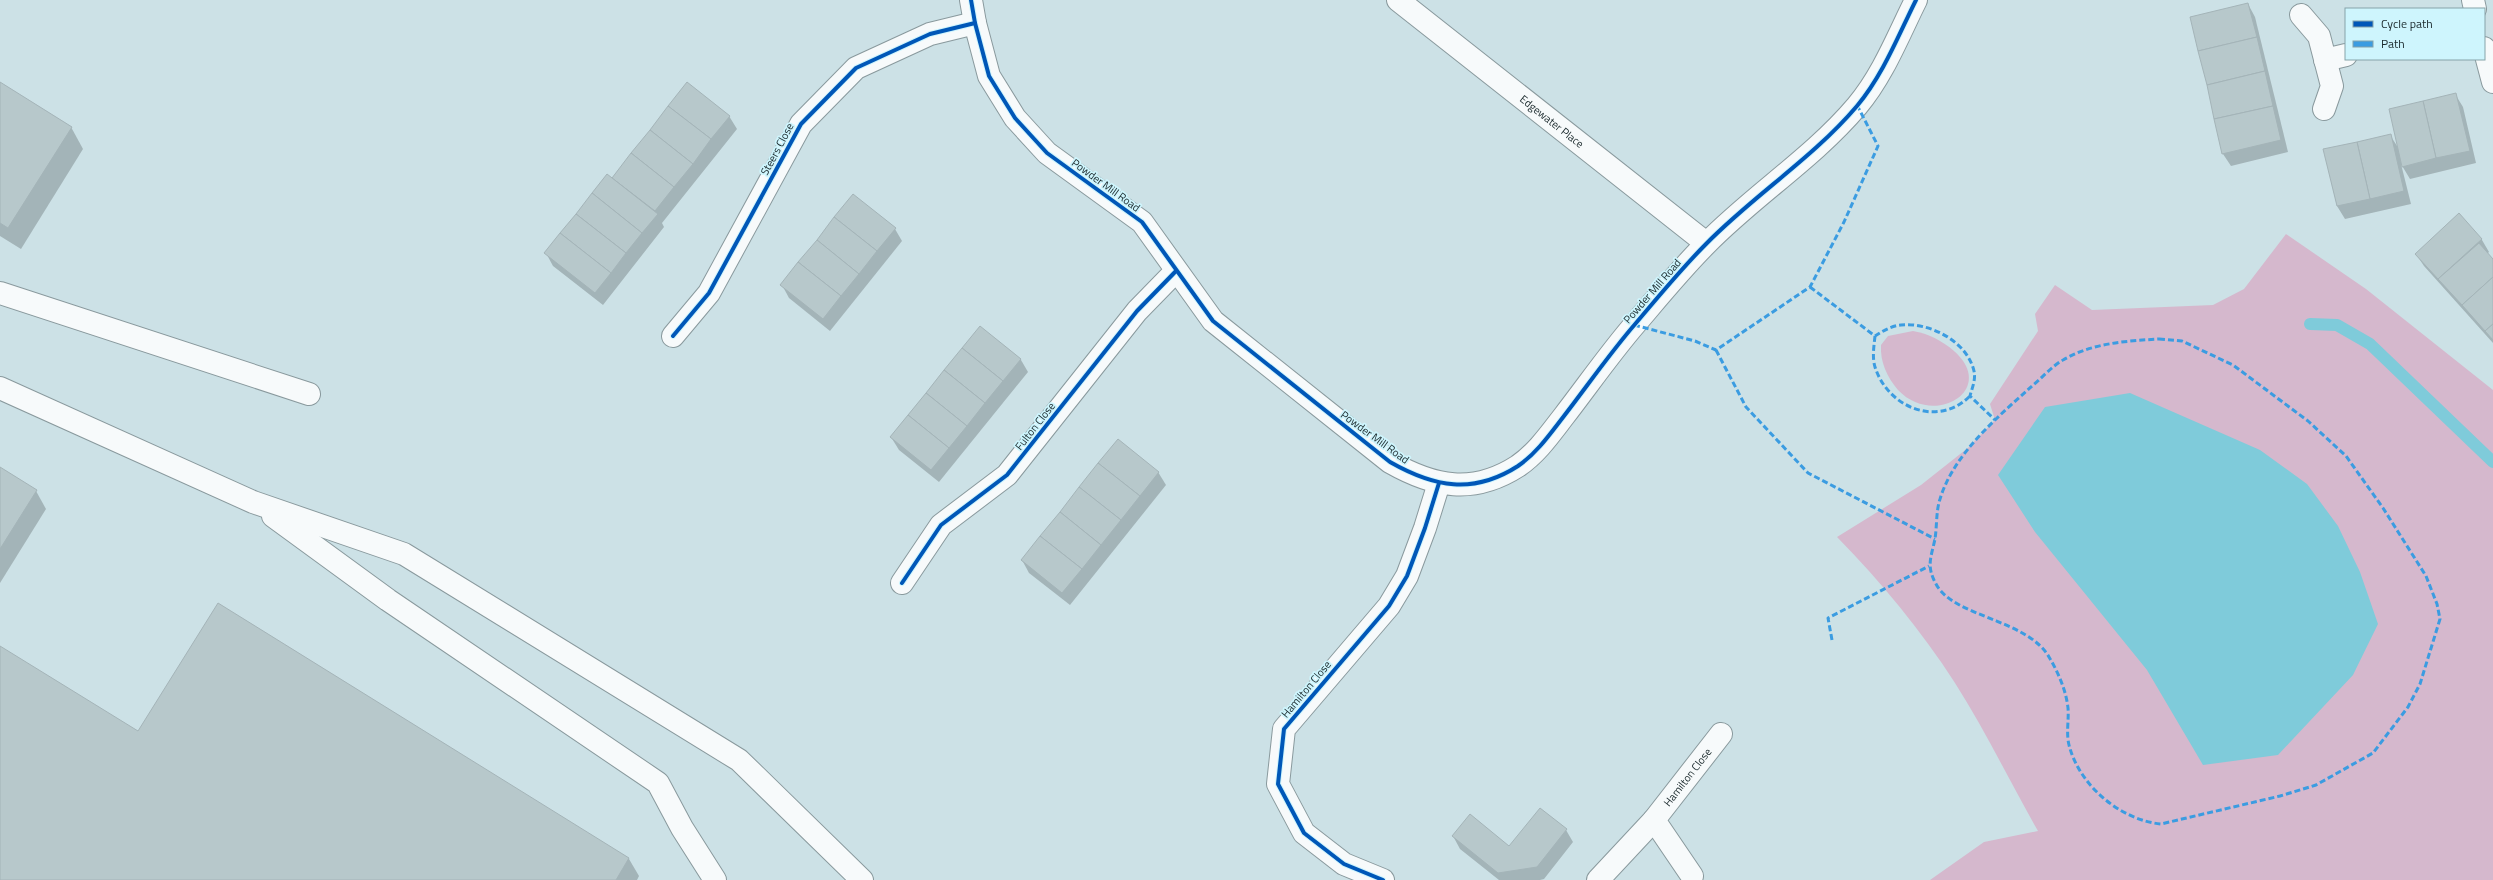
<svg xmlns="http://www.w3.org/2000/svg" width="2493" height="880" viewBox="0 0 2493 880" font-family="'Titillium Web',sans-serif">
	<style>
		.green { fill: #d5b8cd }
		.water { fill: #7fcbda }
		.shadow { fill: #0003 }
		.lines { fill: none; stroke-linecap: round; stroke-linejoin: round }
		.stream { stroke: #7fcbda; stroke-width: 12 }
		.building { fill: #b7c8cb; stroke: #a4b4b8 }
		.minor-casing { stroke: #89999d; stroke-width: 24 }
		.minor { stroke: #f7fafb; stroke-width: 22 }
		.quiet { stroke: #3b9ce1; stroke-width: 3; stroke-dasharray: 6 3; stroke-linecap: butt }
		.cycleway-casing { stroke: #cef5fd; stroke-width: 6 }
		.cycleway { stroke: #0057b8; stroke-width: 4 }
		.labels { text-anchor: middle; stroke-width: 3.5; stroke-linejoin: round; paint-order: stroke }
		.street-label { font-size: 11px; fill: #1a292c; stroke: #cef5fd }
	</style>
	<rect width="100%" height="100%" fill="#cce1e6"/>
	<g class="green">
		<path d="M 2286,234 L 2366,289 L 2493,390 L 2493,880 L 1930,880 L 1984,842 L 2038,831 C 2010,782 1985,730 1955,683 C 1921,630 1881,582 1837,537 L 1921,485 L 1969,447 L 1995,420 L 1990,404 L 2038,331 L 2035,314 L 2055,285 L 2092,310 L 2213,305 L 2244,289 Z"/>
		<path d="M 1913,331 C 1929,334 1941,340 1954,351 C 1998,390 1934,428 1898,390 C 1887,377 1880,362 1881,345 L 1888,336 Z"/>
	</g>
	<path class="water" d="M 2130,393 L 2260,450 L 2307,484 L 2338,526 L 2360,572 L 2378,624 L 2353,675 L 2278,755 L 2203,765 L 2147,670 L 2035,532 L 1998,475 L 2045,407 Z"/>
	<g class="shadow">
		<path d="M 2248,4 L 2255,17 L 2288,152 L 2231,166 L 2223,154 Z"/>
		<path d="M 0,83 L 71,127 L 83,149 L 21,249 L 0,236 Z"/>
		<path d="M 2455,94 L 2463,107 L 2476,163 L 2410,179 L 2401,164 L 2411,204 L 2345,219 L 2337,206 L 2324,150 L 2390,135 L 2399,149 Z"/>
		<path d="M 729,116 L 737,129 L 662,223 L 664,227 L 603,305 L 553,266 L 546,253 L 612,179 Z"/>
		<path d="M 2459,215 L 2482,240 L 2489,252 L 2487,254 L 2493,260 L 2493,343 L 2424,266 L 2416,254 Z"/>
		<path d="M 895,229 L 902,241 L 830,331 L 789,298 L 782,285 Z"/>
		<path d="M 980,327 L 1021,360 L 1028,372 L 939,482 L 899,450 L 891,437 Z"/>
		<path d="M 0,469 L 36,491 L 46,509 L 0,583 Z"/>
		<path d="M 1158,472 L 1166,485 L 1070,605 L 1029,573 L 1022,560 Z"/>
		<path d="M 0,647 L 138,732 L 629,859 L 639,876 L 637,880 L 0,880 Z"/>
		<path d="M 1566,830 L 1573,842 L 1544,879 L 1540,880 L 1499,880 L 1460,849 L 1453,836 L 1509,847 Z"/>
	</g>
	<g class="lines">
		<path class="stream" d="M 2310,324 L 2337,325 L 2370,344 L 2493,462"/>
	</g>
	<g class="building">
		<path d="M 2248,3 L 2257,37 L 2198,51 L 2190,17 Z"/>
		<path d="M 2257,37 L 2265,71 L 2207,85 L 2198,51 Z"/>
		<path d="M 2265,71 L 2273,106 L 2214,119 L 2207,85 Z"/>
		<path d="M 0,82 L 72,127 L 8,228 L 0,223 Z"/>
		<path d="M 687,82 L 730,116 L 711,139 L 668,106 Z"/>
		<path d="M 2456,93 L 2470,151 L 2436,158 L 2423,101 Z"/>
		<path d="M 2423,101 L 2436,158 L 2402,167 L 2389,109 Z"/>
		<path d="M 668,106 L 711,139 L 693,164 L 650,130 Z"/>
		<path d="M 2273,106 L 2281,140 L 2222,154 L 2214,119 Z"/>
		<path d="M 650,130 L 693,164 L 674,187 L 631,153 Z"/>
		<path d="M 2391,134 L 2404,191 L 2370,199 L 2357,142 Z"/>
		<path d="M 2357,142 L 2370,199 L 2337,206 L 2323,149 Z"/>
		<path d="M 631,153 L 674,187 L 655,211 L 612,178 Z"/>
		<path d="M 607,174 L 658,214 L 642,233 L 592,193 Z"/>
		<path d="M 592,193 L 642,233 L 626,253 L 576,214 Z"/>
		<path d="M 853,194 L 896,228 L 877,251 L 834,217 Z"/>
		<path d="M 2459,213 L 2482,239 L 2438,279 L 2415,254 Z"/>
		<path d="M 576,214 L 626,253 L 611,273 L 560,233 Z"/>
		<path d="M 834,217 L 877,251 L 859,274 L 817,240 Z"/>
		<path d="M 560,233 L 611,273 L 595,293 L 544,253 Z"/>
		<path d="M 817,240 L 859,274 L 841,296 L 798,262 Z"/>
		<path d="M 2479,243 L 2493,259 L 2493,277 L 2462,305 L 2438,279 Z"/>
		<path d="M 798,262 L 841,296 L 823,319 L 780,285 Z"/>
		<path d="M 2493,277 L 2493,324 L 2485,331 L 2462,305 Z"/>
		<path d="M 2493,324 L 2493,340 L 2485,331 Z"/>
		<path d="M 980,326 L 1021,359 L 1003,381 L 962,348 Z"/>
		<path d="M 962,348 L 1003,381 L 985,403 L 944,370 Z"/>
		<path d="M 944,370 L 985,403 L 967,426 L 926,393 Z"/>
		<path d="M 926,393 L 967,426 L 949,448 L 908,415 Z"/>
		<path d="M 908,415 L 949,448 L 931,470 L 890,437 Z"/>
		<path d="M 1118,439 L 1159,472 L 1140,496 L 1098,463 Z"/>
		<path d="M 1098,463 L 1140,496 L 1121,520 L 1079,487 Z"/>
		<path d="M 0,467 L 37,490 L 0,549 Z"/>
		<path d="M 1079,487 L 1121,520 L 1101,545 L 1060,512 Z"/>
		<path d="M 1060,512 L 1101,545 L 1082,569 L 1040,536 Z"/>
		<path d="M 1040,536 L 1082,569 L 1062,593 L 1021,560 Z"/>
		<path d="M 218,603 L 629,858 L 616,880 L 0,880 L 0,646 L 138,731 Z"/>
		<path d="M 1540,808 L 1567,829 L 1537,867 L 1498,873 L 1452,836 L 1470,814 L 1509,846 Z"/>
	</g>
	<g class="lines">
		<defs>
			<g id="minor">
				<path d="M 971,0 L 975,23 L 989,76 L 1015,118 L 1047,153 L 1142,222 L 1213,321 L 1390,462 C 1434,487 1473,495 1518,466 C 1537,453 1550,434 1564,416 C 1588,385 1610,353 1636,323 C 1659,296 1681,269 1706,244 C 1754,195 1813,158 1857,106 C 1883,75 1898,36 1916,0"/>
				<path id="s1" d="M 1398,0 L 1706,243"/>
				<path d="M 2473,0 L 2475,9"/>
				<path d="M 2301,15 L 2319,36 L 2332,86 L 2324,109"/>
				<path d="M 2484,48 L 2493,82"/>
				<path d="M 2325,60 L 2346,55"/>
				<path d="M 0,293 L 309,394"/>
				<path d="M 673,336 L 709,293 L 801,124 L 856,68 L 930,34 L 975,23"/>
				<path d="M 0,388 L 253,502 L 404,554 L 739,760 L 862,880"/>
				<path d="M 273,516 L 388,600 L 658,783 L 682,828 L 715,880"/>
				<path d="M 902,583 L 941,525 L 1007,475 L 1137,311 L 1176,271"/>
				<path id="s2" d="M 1692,876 L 1654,820 L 1721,734"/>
				<path d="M 1383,880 L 1344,864 L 1304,833 L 1278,784 L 1284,729 L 1389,606 L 1407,576 L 1425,528 L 1439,483"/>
				<path d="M 1598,880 L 1654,820"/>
			</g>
		</defs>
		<use href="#minor" class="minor-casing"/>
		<use href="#minor" class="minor"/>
		<g class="quiet">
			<path d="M 1810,287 L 1875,336 C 1883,331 1891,326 1901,325 C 1929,322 1967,341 1974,371 C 1976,380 1972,388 1970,396 L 1995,420"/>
			<path d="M 1634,325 L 1695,341 L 1716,350 L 1810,287 L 1844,222 L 1878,146 L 1857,105"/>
			<path d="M 1875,336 C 1874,346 1872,357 1875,367 C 1888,408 1938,428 1970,396"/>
			<path d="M 2159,339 L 2182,341 L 2233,365 L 2308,421 L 2346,456 L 2383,508 L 2426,576 L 2437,604 L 2440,619 L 2420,684 L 2408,707 L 2373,753 L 2316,785 L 2280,796 L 2161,824 C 2120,820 2079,785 2069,745 C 2066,733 2069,720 2068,708 C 2066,690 2058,672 2049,657 C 2027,619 1953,617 1936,584 C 1926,566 1931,558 1935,539 C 1937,526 1936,511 1940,499 C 1954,453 1998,417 2032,386 C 2042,378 2052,366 2063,360 C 2092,343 2126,341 2159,339 Z"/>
			<path d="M 1716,350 L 1746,407 L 1808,473 L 1935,539"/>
			<path d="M 1832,640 L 1828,618 L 1929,566"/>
		</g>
		<defs>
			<g id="cycleway">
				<path d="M 971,0 L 975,23 L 989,76 L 1015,118 L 1047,153 L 1142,222 L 1213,321 L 1390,462 C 1434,487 1473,495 1518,466 C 1537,453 1550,434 1564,416 C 1588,385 1610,353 1636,323 C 1659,296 1681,269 1706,244 C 1754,195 1813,158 1857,106 C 1883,75 1898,36 1916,0"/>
				<path d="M 673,336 L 709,293 L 801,124 L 856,68 L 930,34 L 975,23"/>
				<path d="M 902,583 L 941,525 L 1007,475 L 1137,311 L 1176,271"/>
				<path d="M 1383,880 L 1344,864 L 1304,833 L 1278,784 L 1284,729 L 1389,606 L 1407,576 L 1425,528 L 1439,483"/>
			</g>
		</defs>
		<use href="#cycleway" class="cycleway-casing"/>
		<use href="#cycleway" class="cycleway"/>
	</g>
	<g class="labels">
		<g class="street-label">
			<text dy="4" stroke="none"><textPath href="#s1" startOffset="196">Edgewater Place</textPath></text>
			<text transform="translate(777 149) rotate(-62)" y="4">Steers Close</text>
			<text transform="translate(1106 185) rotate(36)" y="4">Powder Mill Road</text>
			<text transform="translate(1652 291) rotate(-49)" y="4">Powder Mill Road</text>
			<text transform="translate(1035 426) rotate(-52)" y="4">Fulton Close</text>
			<text transform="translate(1375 437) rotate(36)" y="4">Powder Mill Road</text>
			<text transform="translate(1306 689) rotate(-50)" y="4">Hamilton Close</text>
			<text dy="4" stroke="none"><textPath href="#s2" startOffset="122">Hamilton Close</textPath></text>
		</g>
	</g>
	<rect x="2345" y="8" width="140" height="52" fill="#cef5fd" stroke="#86a3a9"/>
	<rect x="2353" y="21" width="20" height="6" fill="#0057b8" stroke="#86a3a9"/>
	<text x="2381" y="28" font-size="12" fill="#1a292c">Cycle path</text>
	<rect x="2353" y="41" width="20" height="6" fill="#3b9ce1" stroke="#86a3a9"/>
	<text x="2381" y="48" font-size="12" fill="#1a292c">Path</text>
</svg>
